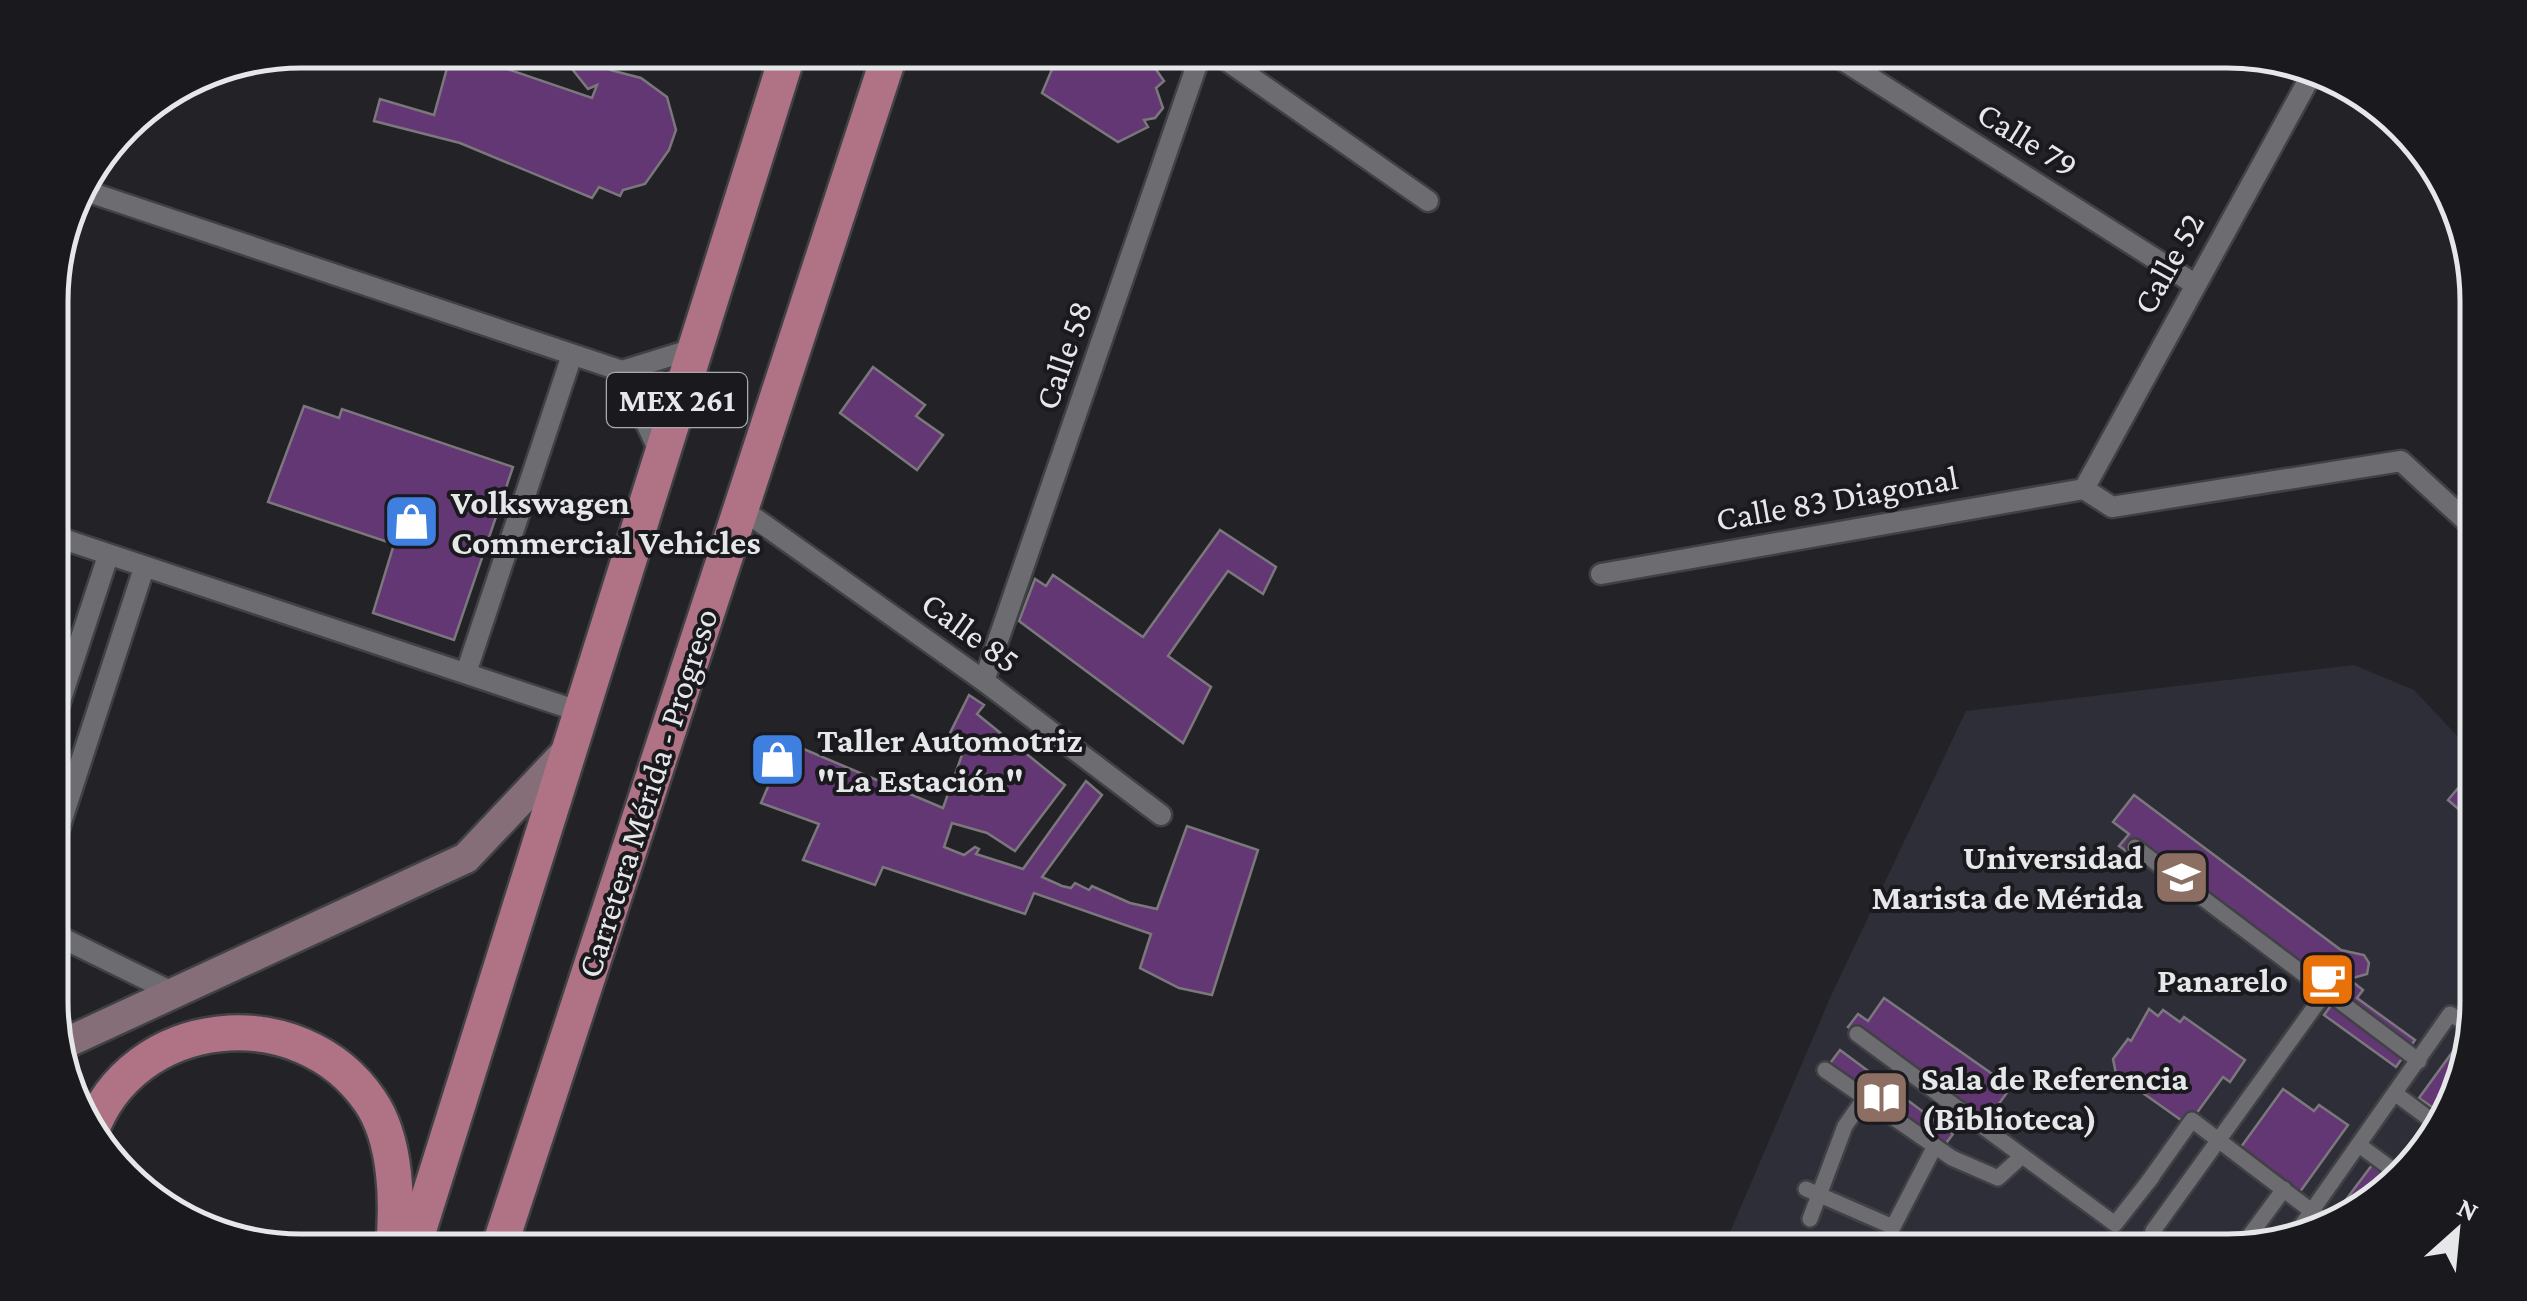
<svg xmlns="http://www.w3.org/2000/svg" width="2527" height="1301" viewBox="0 0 2527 1301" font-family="'Crimson Pro',serif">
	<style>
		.built { fill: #2d2e37 }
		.building { fill: #623773; stroke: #7b787c; stroke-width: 2.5 }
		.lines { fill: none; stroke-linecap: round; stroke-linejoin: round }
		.pedestrian-casing { stroke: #404144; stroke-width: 20 }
		.minor-casing { stroke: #404144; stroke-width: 25 }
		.secondary-casing { stroke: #404144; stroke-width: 35 }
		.trunk-casing { stroke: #404144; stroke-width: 40 }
		.pedestrian { stroke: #6c6c71; stroke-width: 15 }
		.minor { stroke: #6c6c71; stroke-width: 20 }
		.secondary { stroke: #866e78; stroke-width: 30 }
		.trunk { stroke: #b07285; stroke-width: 35 }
		.labels { text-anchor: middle; stroke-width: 8; stroke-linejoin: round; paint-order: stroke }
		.shield { fill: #1a1a1e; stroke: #a9aaac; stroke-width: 2.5 }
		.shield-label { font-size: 32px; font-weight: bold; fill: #e6e7e9 }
		.street-label { font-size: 35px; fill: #e6e7e9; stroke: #1a1a1e }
		.poi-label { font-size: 35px; font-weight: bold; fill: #e6e7e9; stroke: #1a1a1e; text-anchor: start }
		.rim { fill: none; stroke: #e6e7e9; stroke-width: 5 }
	</style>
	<rect width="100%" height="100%" fill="#232327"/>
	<path class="built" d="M 2354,665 L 2414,690 L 2476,756 L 2477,1001 L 2451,1112 L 2365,1209 L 2242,1250 L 1722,1251 L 1830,998 L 1966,711 Z"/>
	<g class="building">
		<path d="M 452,50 L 592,98 L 597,85 L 588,89 L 557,50 L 595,50 L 610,70 L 641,78 L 667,97 L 676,130 L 669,150 L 645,184 L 623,190 L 620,196 L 599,187 L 592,198 L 460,143 L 374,121 L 380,99 L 434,115 Z"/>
		<path d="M 1029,50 L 1150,50 L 1146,55 L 1164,81 L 1156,88 L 1163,108 L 1155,118 L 1144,120 L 1148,127 L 1118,142 L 1042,93 L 1053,67 Z"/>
		<path d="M 873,367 L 925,405 L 916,416 L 943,435 L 917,470 L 840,413 Z"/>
		<path d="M 304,406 L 339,418 L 342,409 L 513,467 L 454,640 L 373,613 L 394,544 L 268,502 Z"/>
		<path d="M 1220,530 L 1276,567 L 1263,594 L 1228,571 L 1168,656 L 1211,687 L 1183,743 L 1019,621 L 1035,579 L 1046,586 L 1053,575 L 1143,637 Z"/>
		<path d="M 969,695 L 984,705 L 977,714 L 1065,785 L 1015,851 L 987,833 L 952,823 L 944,847 L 964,855 L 975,847 L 979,849 L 976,854 L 1023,869 L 1086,781 L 1102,795 L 1042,877 L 1062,886 L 1071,888 L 1075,883 L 1089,890 L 1092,886 L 1130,903 L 1157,909 L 1187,826 L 1258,850 L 1212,995 L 1179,988 L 1140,968 L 1151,934 L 1034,893 L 1025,914 L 883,867 L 875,885 L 803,860 L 819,824 L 761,803 L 787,742 L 943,808 L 968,738 L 950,733 Z"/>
		<path d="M 2474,769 L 2476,771 L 2476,824 L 2448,800 Z"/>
		<path d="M 2134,795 L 2341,950 L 2364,955 L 2369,963 L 2367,974 L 2349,979 L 2363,990 L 2357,998 L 2415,1040 L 2396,1067 L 2324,1015 L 2335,1000 L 2119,846 L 2129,834 L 2113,822 Z"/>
		<path d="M 1884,998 L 2011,1087 L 1985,1123 L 1848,1027 L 1858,1014 L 1868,1021 Z"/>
		<path d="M 2149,1009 L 2158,1016 L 2163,1010 L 2180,1022 L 2184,1017 L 2245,1060 L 2230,1082 L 2223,1077 L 2188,1125 L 2116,1074 L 2113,1059 L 2128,1039 L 2131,1041 Z"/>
		<path d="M 2464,1036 L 2468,1039 L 2446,1117 L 2419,1098 Z"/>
		<path d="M 1840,1050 L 1953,1134 L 1938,1154 L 1825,1070 Z"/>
		<path d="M 2283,1089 L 2314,1111 L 2319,1105 L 2348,1125 L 2292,1203 L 2224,1155 L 2233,1141 L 2241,1147 Z"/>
		<path d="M 2372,1165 L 2391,1179 L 2365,1209 L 2330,1221 Z"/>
	</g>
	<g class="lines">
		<defs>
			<g id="pedestrian">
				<path d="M 2135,847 L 2419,1061"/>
				<path d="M 1857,1034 L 2115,1224 L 2152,1177"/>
				<path d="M 1825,1070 L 1952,1158 L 1998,1178 L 2022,1156"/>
				<path d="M 2396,1094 L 2439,1126"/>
				<path d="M 2359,1145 L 2397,1173"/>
				<path d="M 2148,1182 L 2192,1120 L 2326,1222"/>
				<path d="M 1806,1189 L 1893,1227 L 1935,1146"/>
				<path d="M 1810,1219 L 1845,1126 L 1864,1099"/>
				<path d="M 2153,1231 L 2326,991"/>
				<path d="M 2297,1232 L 2450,1014 L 2464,1022 L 2476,1006"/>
				<path d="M 2239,1250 L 2284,1189"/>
			</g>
			<g id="minor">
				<path d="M 1212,50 L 1428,201"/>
				<path d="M 1827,50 L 2193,283"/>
				<path d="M 77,188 L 622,371 L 693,349"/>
				<path d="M 622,371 L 660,453"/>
				<path d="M 2084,489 L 2314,70"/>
				<path d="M 2084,489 L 2112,507 L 2401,461 L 2476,530"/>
				<path d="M 739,507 L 984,681 L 1161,815"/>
				<path d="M 51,535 L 581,712"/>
				<path d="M 1601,574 L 2084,489"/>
				<path d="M 466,673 L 572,355"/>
				<path d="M 984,681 L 1202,50"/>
				<path d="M 52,726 L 108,556"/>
				<path d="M 52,850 L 144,568"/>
				<path d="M 52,933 L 176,994"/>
			</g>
			<path id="secondary" d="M 57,1047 L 466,858 L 568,750"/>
			<g id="trunk">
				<path d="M 90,1134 C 132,1014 300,998 370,1101 C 397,1140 398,1205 393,1251"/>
				<path d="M 412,1251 L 789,50"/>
				<path d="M 498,1251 L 891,50"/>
			</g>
		</defs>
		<use href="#pedestrian" class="pedestrian-casing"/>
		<use href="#minor" class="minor-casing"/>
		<use href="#secondary" class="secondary-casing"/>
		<use href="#trunk" class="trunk-casing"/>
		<use href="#pedestrian" class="pedestrian"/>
		<use href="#minor" class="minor"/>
		<use href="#secondary" class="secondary"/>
		<use href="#trunk" class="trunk"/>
	</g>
	<defs>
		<symbol id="shop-square" viewBox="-11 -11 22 22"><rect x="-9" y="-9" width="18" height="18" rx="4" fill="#3f7fe0" stroke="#1a1a1e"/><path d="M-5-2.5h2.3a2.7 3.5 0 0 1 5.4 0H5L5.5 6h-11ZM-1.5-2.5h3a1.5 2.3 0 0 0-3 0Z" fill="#fff"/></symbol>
		<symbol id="university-square" viewBox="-11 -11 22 22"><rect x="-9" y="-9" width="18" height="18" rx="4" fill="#8d6e63" stroke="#1a1a1e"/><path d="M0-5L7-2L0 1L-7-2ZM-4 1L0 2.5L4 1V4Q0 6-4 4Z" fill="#fff"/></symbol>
		<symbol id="cafe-square" viewBox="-11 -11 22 22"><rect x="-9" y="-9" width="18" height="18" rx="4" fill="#e8710a" stroke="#1a1a1e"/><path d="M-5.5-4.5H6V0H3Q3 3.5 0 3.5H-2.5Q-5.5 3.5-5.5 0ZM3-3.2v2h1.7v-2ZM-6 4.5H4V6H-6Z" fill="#fff"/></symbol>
		<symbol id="library-square" viewBox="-11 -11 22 22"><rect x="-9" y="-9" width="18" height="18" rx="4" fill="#8d6e63" stroke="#1a1a1e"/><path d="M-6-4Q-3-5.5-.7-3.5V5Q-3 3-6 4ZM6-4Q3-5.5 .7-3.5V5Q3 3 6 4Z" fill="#fff"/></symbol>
	</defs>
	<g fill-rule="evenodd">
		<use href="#shop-square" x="380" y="490" width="63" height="63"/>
		<use href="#shop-square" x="746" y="728" width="63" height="63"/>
		<use href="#university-square" x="2150" y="846" width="63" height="63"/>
		<use href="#cafe-square" x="2296" y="948" width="63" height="63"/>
		<use href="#library-square" x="1850" y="1066" width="63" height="63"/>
	</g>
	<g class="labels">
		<rect class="shield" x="607" y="373" width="140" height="54" rx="8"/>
		<g class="shield-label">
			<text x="677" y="411">MEX 261</text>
		</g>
		<g class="street-label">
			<text transform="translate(2028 139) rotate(32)" y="12">Calle 79</text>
			<text transform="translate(2168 263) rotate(-61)" y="12">Calle 52</text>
			<text transform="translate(1063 355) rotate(-71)" y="12">Calle 58</text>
			<text transform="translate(1837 498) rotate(-10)" y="12">Calle 83 Diagonal</text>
			<text transform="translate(971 632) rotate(36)" y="12">Calle 85</text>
			<text transform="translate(647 793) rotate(-72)" y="12">Carretera Mérida - Progreso</text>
		</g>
		<g class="poi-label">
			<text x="451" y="514">Volkswagen<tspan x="451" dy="40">Commercial Vehicles</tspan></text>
			<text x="817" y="752">Taller Automotriz<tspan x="817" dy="40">"La Estación"</tspan></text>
			<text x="2143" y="869" text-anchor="end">Universidad<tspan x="2143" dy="40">Marista de Mérida</tspan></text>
			<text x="2288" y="992" text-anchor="end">Panarelo</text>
			<text x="1921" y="1090">Sala de Referencia<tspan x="1921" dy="40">(Biblioteca)</tspan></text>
		</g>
	</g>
	<path d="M0 0H2527V1301H0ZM301 68H2227A233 233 0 0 1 2460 301V1001A233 233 0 0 1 2227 1234H301A233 233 0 0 1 68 1001V301A233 233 0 0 1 301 68Z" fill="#1a1a1e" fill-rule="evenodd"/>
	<path class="rim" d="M301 68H2227A233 233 0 0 1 2460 301V1001A233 233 0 0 1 2227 1234H301A233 233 0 0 1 68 1001V301A233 233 0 0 1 301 68Z"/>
	<g transform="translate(2457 1231) rotate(27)" stroke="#1a1a1e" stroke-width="8" paint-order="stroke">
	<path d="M0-8L18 38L0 25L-18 38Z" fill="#e6e7e9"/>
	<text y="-15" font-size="28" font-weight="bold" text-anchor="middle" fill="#e6e7e9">N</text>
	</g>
</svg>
